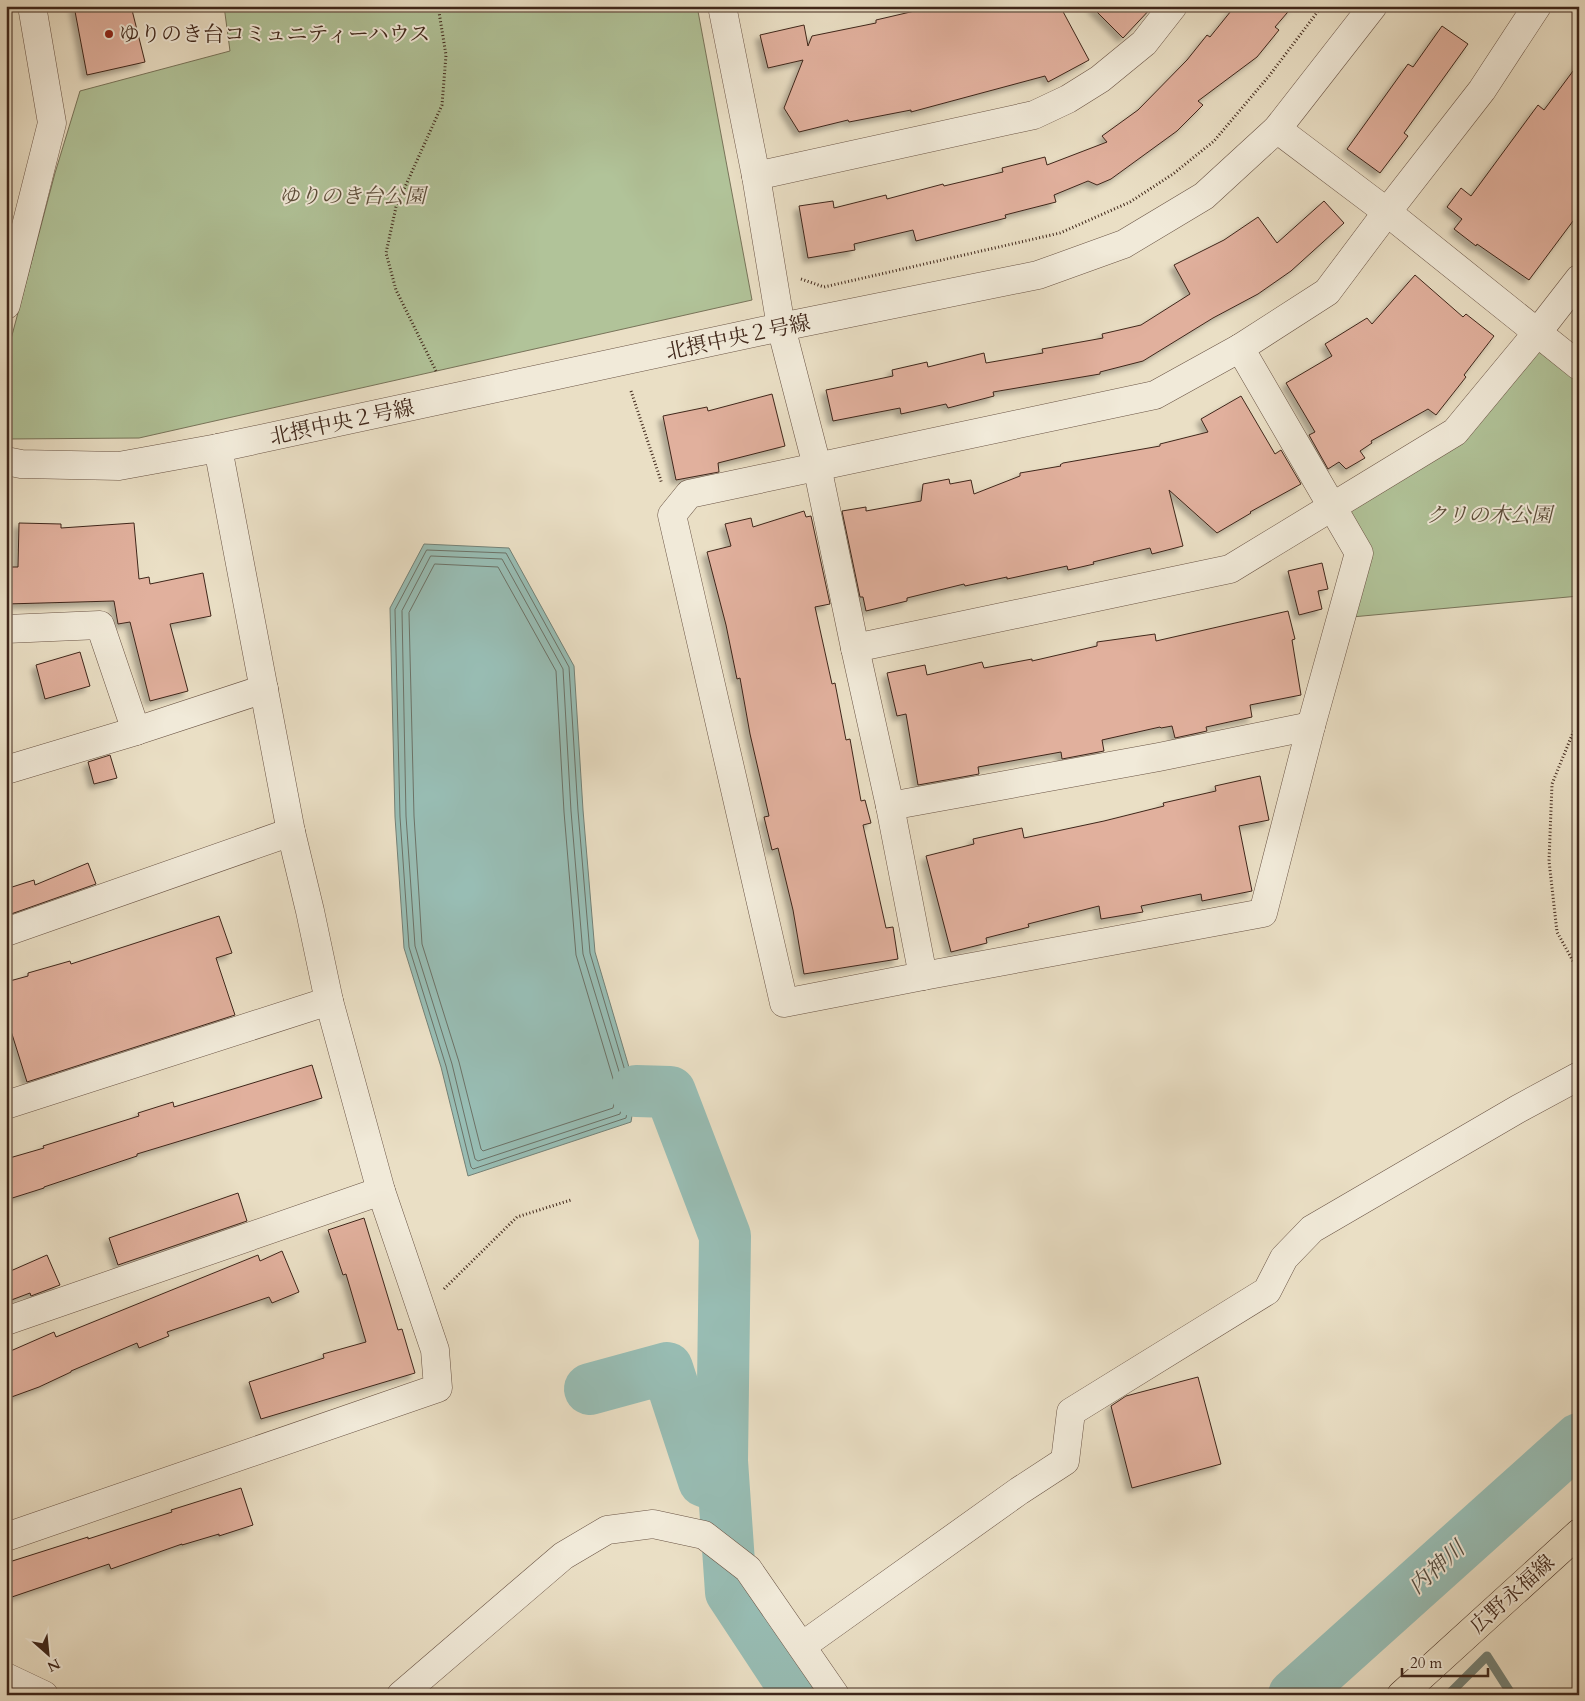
<svg xmlns="http://www.w3.org/2000/svg" width="1585" height="1701" viewBox="0 0 1585 1701" font-family="Cardo,'Noto Serif JP',serif">
	<style>
		.green { fill: #b1c399; stroke: #78745a }
		.water { fill: #98bdb4; stroke: #748176 }
		.lines { fill: none; stroke-linecap: round; stroke-linejoin: round }
		.shore { stroke: #6c7267; stroke-width: 1 }
		.stream { stroke: #748176; stroke-width: 9 }
		.river { stroke: #98bdb4; stroke-width: 52 }
		.building { fill: #e1b09d; stroke: #3f261a; filter: url(#shadow) }
		.minor-casing { stroke: #6a5445; stroke-width: 29 }
		.major-casing { stroke: #3f261a; stroke-width: 29 }
		.path { stroke: #3f261a; stroke-width: 3; stroke-dasharray: 1 2.5; stroke-linecap: butt }
		.minor { stroke: #f1ead9; stroke-width: 28 }
		.major { stroke: #eadfc5; stroke-width: 28 }
		.poi-dot { fill: #8f2418; stroke: #f1ead9; stroke-width: 2 }
		.labels { text-anchor: middle; stroke-width: 4; stroke-linejoin: round; paint-order: stroke }
		.poi-label { font-size: 21px; fill: #3f261a; stroke: #f1ead9; text-anchor: start }
		.park-label { font-size: 21px; font-style: italic; fill: #5c4d3a; stroke: #f1ead9 }
		.street-label { font-size: 21px; fill: #3f261a; stroke: #f1ead9 }
		.water-label { font-size: 22px; font-style: italic; fill: #554c40; stroke: #f1ead9 }
	</style>
	<defs>
		<filter id="shadow"><feDropShadow dx="-4.5" dy="4.5" stdDeviation="2.5" flood-color="#0004"/></filter>
	</defs>
	<rect width="100%" height="100%" fill="#eadfc5"/>
	<filter id="stains"><feTurbulence type="fractalNoise" baseFrequency=".004" numOctaves="4"/><feColorMatrix values="0 0 0 0 .2 0 0 0 0 .09 0 0 0 0 .02 0 0 0 .5 -.17"/></filter>
	<radialGradient id="worn" r=".72"><stop offset=".6" stop-color="#630" stop-opacity="0"/><stop offset="1" stop-color="#630" stop-opacity=".3"/></radialGradient>
	<g class="green">
		<path d="M 224,6 L 697,6 L 752,300 L 139,438 L 6,439 L 6,358 L 55,173 L 80,91 L 230,51 Z"/>
		<path d="M 1537,333 L 1579,366 L 1579,596 L 1341,618 L 1359,553 L 1332,508 L 1455,432 Z"/>
	</g>
	<path class="water" d="M 424,544 L 509,548 L 574,666 L 583,810 L 595,952 L 636,1091 L 631,1122 L 468,1176 L 441,1067 L 404,948 L 395,817 L 390,608 Z"/>
	<g class="lines">
		<g class="shore">
			<path d="M 427,550 L 506,553 L 569,667 L 578,811 L 590,953 L 631,1091 L 626,1118 L 473,1169 L 471,1167 L 446,1066 L 409,947 L 400,817 L 395,610 Z"/>
			<path d="M 431,556 L 502,559 L 563,669 L 571,811 L 583,954 L 625,1091 L 620,1114 L 478,1161 L 475,1159 L 452,1064 L 415,946 L 406,816 L 402,611 Z"/>
			<path d="M 435,564 L 498,567 L 556,671 L 564,812 L 576,955 L 617,1092 L 613,1108 L 483,1151 L 481,1149 L 459,1062 L 422,944 L 414,816 L 409,613 Z"/>
		</g>
		<path class="stream" d="M 1448,1695 L 1487,1656 L 1512,1695"/>
		<g class="river">
			<path d="M 636,1091 L 670,1092 L 725,1236 L 722,1461 L 731,1592 L 799,1695"/>
			<path d="M 590,1389 L 667,1368 L 704,1481 L 717,1486"/>
			<path d="M 1294,1695 L 1579,1439"/>
		</g>
	</g>
	<g class="building">
		<path d="M 74,6 L 131,6 L 145,62 L 87,75 Z"/>
		<path d="M 936,6 L 1060,6 L 1089,60 L 1048,82 L 1045,76 L 911,112 L 911,110 L 849,122 L 848,120 L 799,132 L 784,108 L 803,60 L 768,68 L 760,35 L 804,25 L 808,46 L 812,36 L 876,23 L 876,20 Z"/>
		<path d="M 1091,6 L 1153,6 L 1123,38 Z"/>
		<path d="M 1235,6 L 1293,6 L 1275,27 L 1279,30 L 1257,57 L 1198,101 L 1203,105 L 1177,131 L 1111,179 L 1097,185 L 1088,181 L 1054,195 L 1056,202 L 1005,215 L 1006,218 L 916,241 L 913,230 L 854,244 L 855,250 L 808,258 L 799,206 L 833,201 L 834,208 L 886,195 L 887,199 L 943,184 L 944,186 L 1003,172 L 1002,168 L 1045,157 L 1047,165 L 1107,142 L 1102,136 L 1138,110 L 1187,60 L 1207,35 L 1210,37 Z"/>
		<path d="M 1442,26 L 1468,44 L 1404,133 L 1408,136 L 1380,173 L 1347,149 L 1408,64 L 1413,67 Z"/>
		<path d="M 1579,63 L 1579,213 L 1529,280 L 1477,244 L 1476,246 L 1454,229 L 1462,219 L 1447,207 L 1461,188 L 1471,196 L 1538,105 L 1544,110 Z"/>
		<path d="M 1324,201 L 1344,223 L 1291,271 L 1258,294 L 1213,318 L 1143,361 L 1100,372 L 1100,374 L 993,392 L 994,396 L 948,408 L 946,404 L 901,414 L 900,408 L 833,421 L 826,390 L 893,376 L 892,370 L 927,362 L 928,367 L 984,353 L 986,363 L 1043,353 L 1042,349 L 1103,338 L 1102,334 L 1141,325 L 1190,294 L 1174,265 L 1224,240 L 1258,217 L 1277,243 Z"/>
		<path d="M 1415,275 L 1463,317 L 1466,314 L 1494,336 L 1464,375 L 1466,377 L 1436,415 L 1428,409 L 1371,441 L 1372,443 L 1360,451 L 1365,458 L 1346,469 L 1339,462 L 1328,469 L 1309,435 L 1315,432 L 1286,383 L 1332,356 L 1325,344 L 1367,318 L 1372,324 Z"/>
		<path d="M 772,394 L 785,446 L 718,463 L 719,472 L 676,480 L 663,416 L 707,407 L 708,411 Z"/>
		<path d="M 1241,396 L 1275,454 L 1281,450 L 1301,484 L 1250,512 L 1251,513 L 1217,533 L 1169,490 L 1183,546 L 1152,554 L 1150,548 L 1093,562 L 1094,564 L 1068,570 L 1067,566 L 1007,579 L 1007,577 L 965,586 L 964,584 L 907,598 L 907,601 L 866,611 L 863,597 L 860,597 L 842,511 L 866,507 L 866,511 L 921,501 L 923,484 L 949,479 L 950,484 L 971,480 L 974,494 L 1020,476 L 1020,473 L 1061,466 L 1060,465 L 1063,463 L 1160,446 L 1160,444 L 1208,432 L 1201,419 Z"/>
		<path d="M 804,511 L 806,517 L 811,516 L 830,604 L 815,607 L 832,684 L 835,683 L 846,740 L 850,739 L 861,801 L 865,800 L 871,823 L 863,825 L 886,928 L 893,927 L 898,959 L 804,974 L 793,910 L 778,848 L 772,850 L 764,817 L 769,816 L 750,734 L 740,678 L 737,679 L 726,625 L 707,552 L 731,546 L 725,524 L 751,518 L 753,527 Z"/>
		<path d="M 19,523 L 61,524 L 61,528 L 134,523 L 139,579 L 149,577 L 150,584 L 203,573 L 211,616 L 170,624 L 188,691 L 150,701 L 130,622 L 118,624 L 114,601 L 6,604 L 6,567 L 18,567 Z"/>
		<path d="M 1322,563 L 1328,589 L 1318,591 L 1322,609 L 1299,615 L 1288,571 Z"/>
		<path d="M 1288,611 L 1295,639 L 1292,640 L 1301,695 L 1250,705 L 1252,717 L 1206,727 L 1207,731 L 1175,738 L 1172,726 L 1161,728 L 1160,727 L 1102,740 L 1104,751 L 1062,759 L 1061,752 L 978,767 L 979,774 L 918,785 L 906,714 L 897,716 L 887,673 L 925,665 L 927,675 L 982,662 L 984,668 L 1032,659 L 1032,661 L 1097,646 L 1097,642 L 1155,634 L 1156,641 Z"/>
		<path d="M 80,652 L 90,686 L 45,699 L 36,665 Z"/>
		<path d="M 110,755 L 117,778 L 94,784 L 88,762 Z"/>
		<path d="M 1260,776 L 1269,820 L 1239,826 L 1252,891 L 1202,901 L 1201,894 L 1141,906 L 1143,912 L 1101,919 L 1099,906 L 1028,924 L 1029,927 L 986,938 L 987,943 L 951,952 L 926,856 L 974,844 L 973,839 L 1022,828 L 1024,838 L 1104,821 L 1164,806 L 1163,803 L 1216,791 L 1215,786 Z"/>
		<path d="M 88,863 L 96,884 L 11,914 L 6,899 L 6,889 L 34,880 L 35,885 Z"/>
		<path d="M 219,916 L 232,953 L 216,958 L 235,1015 L 27,1082 L 6,1015 L 6,982 L 28,976 L 28,973 L 70,961 L 71,964 Z"/>
		<path d="M 312,1065 L 322,1098 L 137,1154 L 137,1156 L 44,1187 L 44,1188 L 6,1200 L 6,1159 L 44,1148 L 43,1146 L 139,1116 L 138,1113 L 173,1102 L 174,1107 Z"/>
		<path d="M 238,1193 L 247,1221 L 118,1265 L 109,1238 Z"/>
		<path d="M 364,1218 L 398,1330 L 402,1329 L 415,1373 L 261,1419 L 249,1382 L 324,1358 L 323,1354 L 366,1342 L 346,1274 L 343,1275 L 328,1230 Z"/>
		<path d="M 282,1251 L 299,1292 L 272,1303 L 269,1297 L 167,1332 L 169,1336 L 139,1348 L 137,1343 L 71,1371 L 71,1372 L 39,1387 L 6,1399 L 6,1353 L 54,1332 L 56,1337 L 258,1255 L 260,1261 Z"/>
		<path d="M 47,1255 L 60,1285 L 31,1296 L 30,1293 L 6,1302 L 6,1273 Z"/>
		<path d="M 1198,1377 L 1221,1464 L 1132,1488 L 1111,1406 L 1126,1396 Z"/>
		<path d="M 241,1488 L 253,1525 L 219,1536 L 219,1534 L 182,1545 L 182,1544 L 111,1569 L 109,1564 L 6,1599 L 6,1563 L 88,1537 L 88,1539 L 125,1527 L 172,1512 L 171,1510 Z"/>
	</g>
	<g class="lines">
		<defs>
			<g id="minor">
				<path d="M 722,6 L 756,176 L 781,327 L 817,466 L 855,648 L 890,806 L 923,976 L 1263,913 L 1311,726 L 1359,553 L 1240,348 L 1327,292 L 1387,212 L 1482,90 L 1537,6"/>
				<path d="M 1277,129 L 1387,212 L 1579,366"/>
				<path d="M 756,176 L 1034,115 L 1068,99 L 1100,79 L 1144,43 L 1173,6"/>
				<path d="M 6,305 L 52,123 L 32,6"/>
				<path d="M 6,461 L 21,464 L 119,466 L 218,448 L 781,327 L 1038,275 L 1124,244 L 1204,196 L 1277,129 L 1373,6"/>
				<path d="M 6,629 L 100,625 L 136,731"/>
				<path d="M 855,648 L 1230,569 L 1455,432 L 1537,333 L 1579,279"/>
				<path d="M 6,770 L 136,731 L 264,689"/>
				<path d="M 890,806 L 1159,757 L 1311,726"/>
				<path d="M 6,932 L 291,832"/>
				<path d="M 923,976 L 784,1003 L 672,515 L 689,494 L 1155,395 L 1240,348"/>
				<path d="M 6,1105 L 329,1001"/>
				<path d="M 6,1321 L 381,1191"/>
				<path d="M 6,1537 L 438,1388 L 435,1350 L 381,1191 L 329,1001 L 310,911 L 291,832 L 218,448"/>
				<path d="M 802,1646 L 1019,1491 L 1065,1461 L 1071,1412 L 1267,1291 L 1284,1258 L 1312,1229 L 1518,1109 L 1579,1076"/>
				<path d="M 6,1677 L 44,1695"/>
				<path d="M 401,1695 L 563,1556 L 607,1530 L 653,1524 L 704,1535 L 748,1569 L 835,1695"/>
			</g>
			<path id="major" d="M 1401,1695 L 1579,1533"/>
		</defs>
		<use href="#minor" class="minor-casing"/>
		<use href="#major" class="major-casing"/>
		<g class="path">
			<path d="M 801,279 L 824,287 L 1060,233 L 1130,202 L 1173,174 L 1214,141 L 1269,76 L 1322,6"/>
			<path d="M 436,371 L 396,290 L 386,253 L 396,207 L 442,105 L 446,55 L 438,6"/>
			<path d="M 631,391 L 662,484"/>
			<path d="M 1579,718 L 1552,784 L 1549,861 L 1557,932 L 1579,972"/>
			<path d="M 444,1289 L 517,1217 L 571,1200"/>
		</g>
		<use href="#minor" class="minor"/>
		<use href="#major" class="major"/>
	</g>
	<circle class="poi-dot" cx="109" cy="34" r="5"/>
	<g class="labels">
		<g class="poi-label">
			<text x="119" y="41">ゆりのき台コミュニティーハウス</text>
		</g>
		<g class="park-label">
			<text x="352" y="203">ゆりのき台公園</text>
			<text x="1489" y="522">クリの木公園</text>
		</g>
		<g class="street-label">
			<text transform="translate(738 337) rotate(-12)" y="7">北摂中央２号線</text>
			<text transform="translate(342 422) rotate(-12)" y="7">北摂中央２号線</text>
			<text transform="translate(1512 1594) rotate(-42)" y="7">広野永福線</text>
		</g>
		<g class="water-label">
			<text transform="translate(1436 1567) rotate(-42)" y="8">内神川</text>
		</g>
	</g>
	<rect width="1585" height="1701" fill="none" stroke="#eadfc5" stroke-width="25"/>
	<rect x="8" y="8" width="1570" height="1686" fill="none" stroke="#3f261a" stroke-width="2.5"/>
	<rect x="12" y="12" width="1560" height="1676" fill="none" stroke="#3f261a"/>
	<g transform="translate(48 1654) rotate(153)" stroke="#f1ead9" stroke-width="4" paint-order="stroke">
	<path d="M0-4L9 19L0 12L-9 19Z" fill="#3f261a"/>
	<text y="-8" font-size="14" font-weight="bold" text-anchor="middle" fill="#3f261a">N</text>
	</g>
	<path d="M1402 1668v8h86v-8" fill="none" stroke="#3f261a" stroke-width="2.5"/>
	<text x="1410" y="1668" font-size="15" fill="#3f261a" stroke="#f1ead9" stroke-width="4" paint-order="stroke">20 m</text>
	<rect width="100%" height="100%" filter="url(#stains)"/>
	<rect width="100%" height="100%" fill="url(#worn)"/>
</svg>
